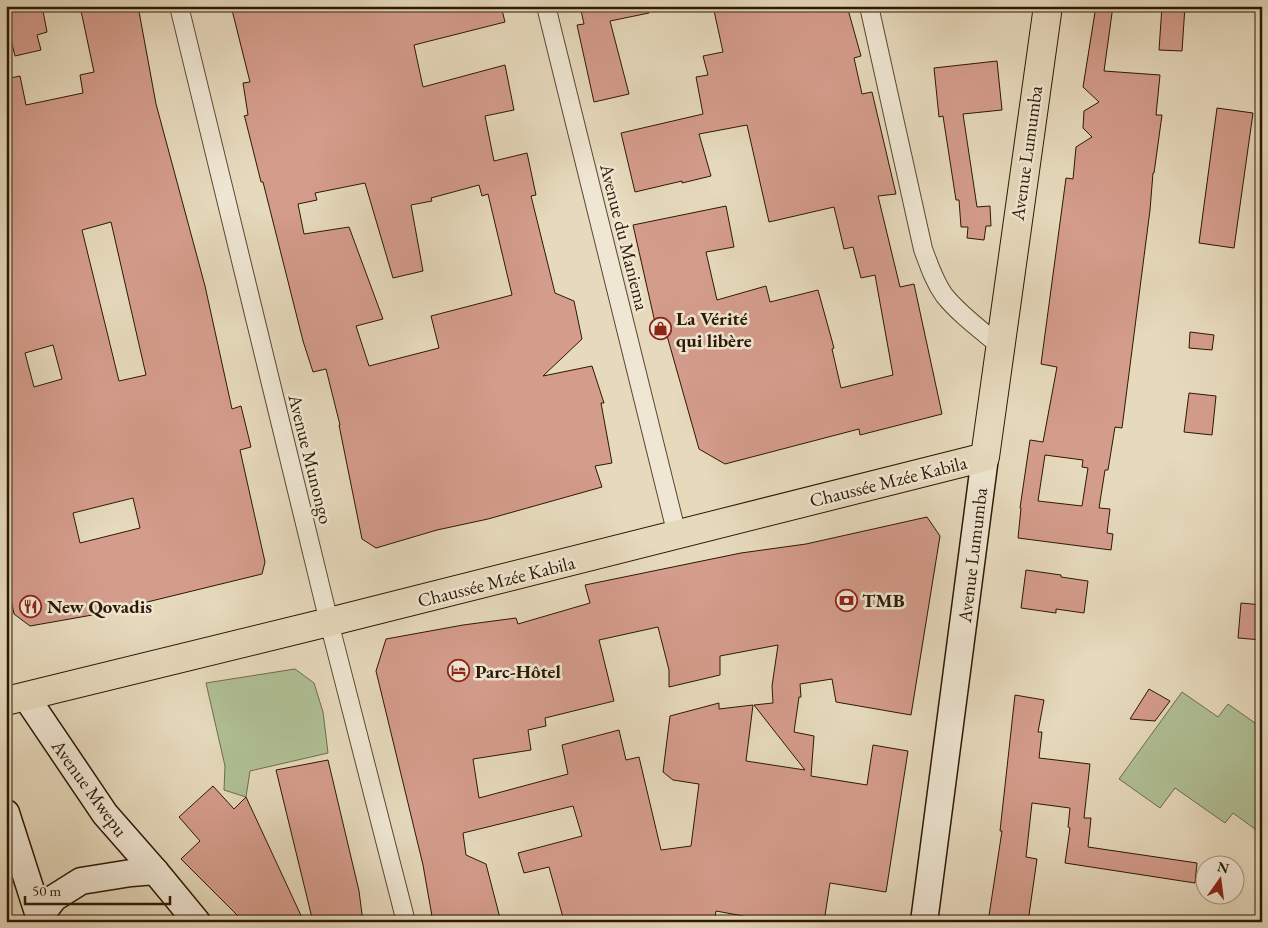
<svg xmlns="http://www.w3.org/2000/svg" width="1268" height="928" viewBox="0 0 1268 928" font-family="'EB Garamond',serif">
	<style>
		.park { fill: #b0c095; stroke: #6e6c4c }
		.building { fill: #d49c8b; stroke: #2c1803; fill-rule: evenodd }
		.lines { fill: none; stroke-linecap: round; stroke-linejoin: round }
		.street-casing { stroke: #5a4831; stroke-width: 20 }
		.secondary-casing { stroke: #2c1803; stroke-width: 29 }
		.highway-casing { stroke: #2c1803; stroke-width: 30 }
		.street { stroke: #efe6d3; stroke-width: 18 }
		.secondary { stroke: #efe6d3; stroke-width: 26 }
		.highway { stroke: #e6d9bc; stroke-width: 28 }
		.labels { text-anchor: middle; stroke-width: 5; stroke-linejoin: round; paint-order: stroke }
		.street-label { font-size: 19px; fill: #2c1803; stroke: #efe6d3 }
		.poi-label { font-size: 19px; font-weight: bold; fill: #2c1803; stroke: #efe6d3; text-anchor: start }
	</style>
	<rect width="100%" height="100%" fill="#e6d9bc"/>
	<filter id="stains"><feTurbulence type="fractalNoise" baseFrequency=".004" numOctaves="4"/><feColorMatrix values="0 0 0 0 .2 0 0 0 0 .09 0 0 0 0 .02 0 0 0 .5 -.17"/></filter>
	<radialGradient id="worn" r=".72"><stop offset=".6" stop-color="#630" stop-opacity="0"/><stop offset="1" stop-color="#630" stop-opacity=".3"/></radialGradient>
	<g class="park">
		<path d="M 295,669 L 314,683 L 323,712 L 328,753 L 250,771 L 246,797 L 224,790 L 225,766 L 206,683 Z"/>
		<path d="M 1182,692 L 1218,717 L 1228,704 L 1262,728 L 1262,834 L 1233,813 L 1225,823 L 1175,788 L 1160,808 L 1119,779 Z"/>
	</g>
	<g class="building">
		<path d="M 6,6 L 42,6 L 47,32 L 37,35 L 41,50 L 15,56 L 11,40 L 6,41 Z"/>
		<path d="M 80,6 L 138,6 L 156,104 L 205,286 L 232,409 L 241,406 L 251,447 L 240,450 L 265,562 L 262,574 L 98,614 L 30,626 L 14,614 L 6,574 L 6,144 L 11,143 L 6,124 L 6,79 L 20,76 L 26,105 L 83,93 L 80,75 L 94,72 ZM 111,222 L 146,375 L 119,381 L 82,230 ZM 53,345 L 62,379 L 34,387 L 25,353 ZM 133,498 L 140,528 L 80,543 L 73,513 Z"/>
		<path d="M 231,6 L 501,6 L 505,22 L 414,45 L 423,87 L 505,65 L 514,110 L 485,116 L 494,161 L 527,153 L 536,195 L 531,196 L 555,293 L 574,301 L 582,339 L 543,376 L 592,366 L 604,403 L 601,403 L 612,463 L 595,466 L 602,487 L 488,519 L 437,530 L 376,548 L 362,539 L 339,425 L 340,425 L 326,369 L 313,372 L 303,341 L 263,182 L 261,182 L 245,118 L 244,116 L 248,115 L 243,83 L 250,82 ZM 365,183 L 393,278 L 423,271 L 411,205 L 432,201 L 431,198 L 479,185 L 482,196 L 488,194 L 512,295 L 431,316 L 439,348 L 369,366 L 356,326 L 383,319 L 349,227 L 304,234 L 298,204 L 317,200 L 315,193 Z"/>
		<path d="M 580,6 L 648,6 L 649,13 L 610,21 L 629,94 L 594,102 L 577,25 L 584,24 Z"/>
		<path d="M 713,6 L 847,6 L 861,56 L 854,58 L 862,94 L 872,92 L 896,194 L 878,196 L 900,287 L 914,284 L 942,414 L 860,435 L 859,429 L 725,464 L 699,449 L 664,325 L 656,327 L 633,225 L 726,206 L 734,247 L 706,252 L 717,300 L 766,286 L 770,302 L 818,290 L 834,348 L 832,349 L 841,388 L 893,375 L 875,275 L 861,278 L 853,247 L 844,249 L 834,207 L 769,222 L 747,125 L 699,134 L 711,176 L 682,183 L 682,181 L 635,192 L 621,133 L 703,114 L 696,77 L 708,75 L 703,56 L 723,52 Z"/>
		<path d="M 1096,6 L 1113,6 L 1104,71 L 1160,75 L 1156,115 L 1162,115 L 1154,173 L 1153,173 L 1150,210 L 1122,428 L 1115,427 L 1108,470 L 1105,470 L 1099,508 L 1110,509 L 1107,533 L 1113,534 L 1111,550 L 1018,538 L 1021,508 L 1020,508 L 1030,440 L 1043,442 L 1057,367 L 1041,364 L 1066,178 L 1073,179 L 1076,147 L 1092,137 L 1083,128 L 1084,111 L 1099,102 L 1083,87 ZM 1045,455 L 1083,460 L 1082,467 L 1088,468 L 1082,506 L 1038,501 Z"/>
		<path d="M 1162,6 L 1185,6 L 1182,51 L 1159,50 Z"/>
		<path d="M 997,61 L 1002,110 L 963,114 L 977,207 L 990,206 L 991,226 L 986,226 L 984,240 L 967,238 L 968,227 L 961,227 L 959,200 L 956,200 L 943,116 L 939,117 L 934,68 Z"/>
		<path d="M 1217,108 L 1253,113 L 1234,248 L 1199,243 Z"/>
		<path d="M 1190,332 L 1214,335 L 1212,350 L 1189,348 Z"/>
		<path d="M 1189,393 L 1216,396 L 1212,435 L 1184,432 Z"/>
		<path d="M 927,517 L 940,536 L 911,715 L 836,702 L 832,679 L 800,684 L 801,697 L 799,697 L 794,732 L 814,736 L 811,776 L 867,785 L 873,745 L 908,751 L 886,892 L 830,883 L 824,922 L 776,922 L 716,911 L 714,922 L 564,921 L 549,867 L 524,873 L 518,853 L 582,836 L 573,806 L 463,833 L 466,855 L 486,864 L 501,922 L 433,922 L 423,865 L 376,671 L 386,639 L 463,625 L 516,618 L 518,624 L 590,603 L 585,585 L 741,553 L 806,544 ZM 658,627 L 669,670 L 669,687 L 720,675 L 720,656 L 778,645 L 772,686 L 773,703 L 754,705 L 805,770 L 746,761 L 753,705 L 719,709 L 719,703 L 670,716 L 663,772 L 673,780 L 699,784 L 691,846 L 661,850 L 639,757 L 626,760 L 619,730 L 562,745 L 568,774 L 479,798 L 473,759 L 531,750 L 528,730 L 546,726 L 545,718 L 614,701 L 599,640 Z"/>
		<path d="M 1026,570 L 1061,575 L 1061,577 L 1088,581 L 1084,613 L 1056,609 L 1056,613 L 1021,608 Z"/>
		<path d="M 1241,603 L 1262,605 L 1262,640 L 1238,638 Z"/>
		<path d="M 1149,689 L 1170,701 L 1155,721 L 1130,719 Z"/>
		<path d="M 1015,695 L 1044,700 L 1038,732 L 1042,732 L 1039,758 L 1090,764 L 1084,818 L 1091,818 L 1088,847 L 1197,863 L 1195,883 L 1065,863 L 1070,828 L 1068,827 L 1070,808 L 1032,803 L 1026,857 L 1037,859 L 1028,922 L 988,922 L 1002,831 L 1000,831 Z"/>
		<path d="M 328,760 L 359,891 L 363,922 L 313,922 L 276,770 Z"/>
		<path d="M 213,786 L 234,809 L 246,797 L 304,922 L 244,922 L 181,859 L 200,841 L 179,817 Z"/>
	</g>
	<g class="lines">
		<defs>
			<g id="street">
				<path d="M 179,6 L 329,622 L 406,922"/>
				<path d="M 546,6 L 677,535"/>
				<path d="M 869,6 L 923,249 C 929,265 934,281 944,295 C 959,314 981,330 999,345"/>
			</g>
			<g id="secondary">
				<path d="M 26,697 L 105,814 L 155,871 L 197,922"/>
				<path d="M 6,813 L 41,922"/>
				<path d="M 40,916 L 54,898 L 81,881 L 131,873 L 155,871"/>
				<path d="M 924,922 L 985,457"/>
			</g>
			<path id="highway" d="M 6,701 L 329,622 L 985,457 L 1048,6"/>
		</defs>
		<use href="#street" class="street-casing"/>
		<use href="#secondary" class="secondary-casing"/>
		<use href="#highway" class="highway-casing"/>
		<use href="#street" class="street"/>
		<use href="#secondary" class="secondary"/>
		<use href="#highway" class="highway"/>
	</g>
	<defs>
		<symbol id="shop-ring" viewBox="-11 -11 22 22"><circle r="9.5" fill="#efe6d3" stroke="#8f2418" stroke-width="1.5"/><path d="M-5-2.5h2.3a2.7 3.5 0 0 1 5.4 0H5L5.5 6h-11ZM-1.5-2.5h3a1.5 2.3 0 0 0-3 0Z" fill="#8f2418"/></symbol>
		<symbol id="bank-ring" viewBox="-11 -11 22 22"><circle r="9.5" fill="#efe6d3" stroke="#8f2418" stroke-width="1.5"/><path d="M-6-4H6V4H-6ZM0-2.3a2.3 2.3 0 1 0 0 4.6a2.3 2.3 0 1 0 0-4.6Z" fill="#8f2418"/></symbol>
		<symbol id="restaurant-ring" viewBox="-11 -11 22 22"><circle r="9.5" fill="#efe6d3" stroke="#8f2418" stroke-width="1.5"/><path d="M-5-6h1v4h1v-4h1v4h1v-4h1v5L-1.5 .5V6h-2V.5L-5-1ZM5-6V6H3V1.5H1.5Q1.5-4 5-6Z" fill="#8f2418"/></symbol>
		<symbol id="hotel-ring" viewBox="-11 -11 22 22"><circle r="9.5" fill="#efe6d3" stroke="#8f2418" stroke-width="1.5"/><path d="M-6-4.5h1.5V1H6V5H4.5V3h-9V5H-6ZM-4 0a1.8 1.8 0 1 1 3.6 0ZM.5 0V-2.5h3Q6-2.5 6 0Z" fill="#8f2418"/></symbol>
	</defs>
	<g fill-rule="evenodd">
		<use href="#shop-ring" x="648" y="316" width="25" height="25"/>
		<use href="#bank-ring" x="834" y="588" width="25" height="25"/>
		<use href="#restaurant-ring" x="18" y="594" width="25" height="25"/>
		<use href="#hotel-ring" x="446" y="658" width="25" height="25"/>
	</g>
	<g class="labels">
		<g class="street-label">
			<text transform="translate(1026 153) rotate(-82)" y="7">Avenue Lumumba</text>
			<text transform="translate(625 237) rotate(76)" y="7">Avenue du Maniema</text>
			<text transform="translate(311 459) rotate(76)" y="7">Avenue Munongo</text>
			<text transform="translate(888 481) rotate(-14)" y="7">Chaussée Mzée Kabila</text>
			<text transform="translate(972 555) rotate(-83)" y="7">Avenue Lumumba</text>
			<text transform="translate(496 581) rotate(-14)" y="7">Chaussée Mzée Kabila</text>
			<text transform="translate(90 788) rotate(54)" y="7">Avenue Mwepu</text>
		</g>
		<g class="poi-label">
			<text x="676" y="325">La Vérité<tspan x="676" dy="22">qui libère</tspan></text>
			<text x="862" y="607">TMB</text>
			<text x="47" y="613">New Qovadis</text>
			<text x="475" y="678">Parc-Hôtel</text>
		</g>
	</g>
	<rect width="1268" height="928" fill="none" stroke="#e6d9bc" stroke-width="25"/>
	<rect x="8" y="8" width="1253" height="913" fill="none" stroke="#2c1803" stroke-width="2.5"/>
	<rect x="12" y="12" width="1243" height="903" fill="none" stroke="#2c1803"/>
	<g transform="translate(1220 880) rotate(14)"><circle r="24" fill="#efe6d3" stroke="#a19480"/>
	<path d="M0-4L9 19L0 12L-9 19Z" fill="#8f2418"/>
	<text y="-8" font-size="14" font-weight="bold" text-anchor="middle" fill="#2c1803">N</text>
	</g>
	<path d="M25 896v8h145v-8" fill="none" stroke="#2c1803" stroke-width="2.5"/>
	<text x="32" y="896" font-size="15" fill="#2c1803" stroke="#efe6d3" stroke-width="4" paint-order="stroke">50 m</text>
	<rect width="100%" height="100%" filter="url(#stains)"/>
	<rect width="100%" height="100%" fill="url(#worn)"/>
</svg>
